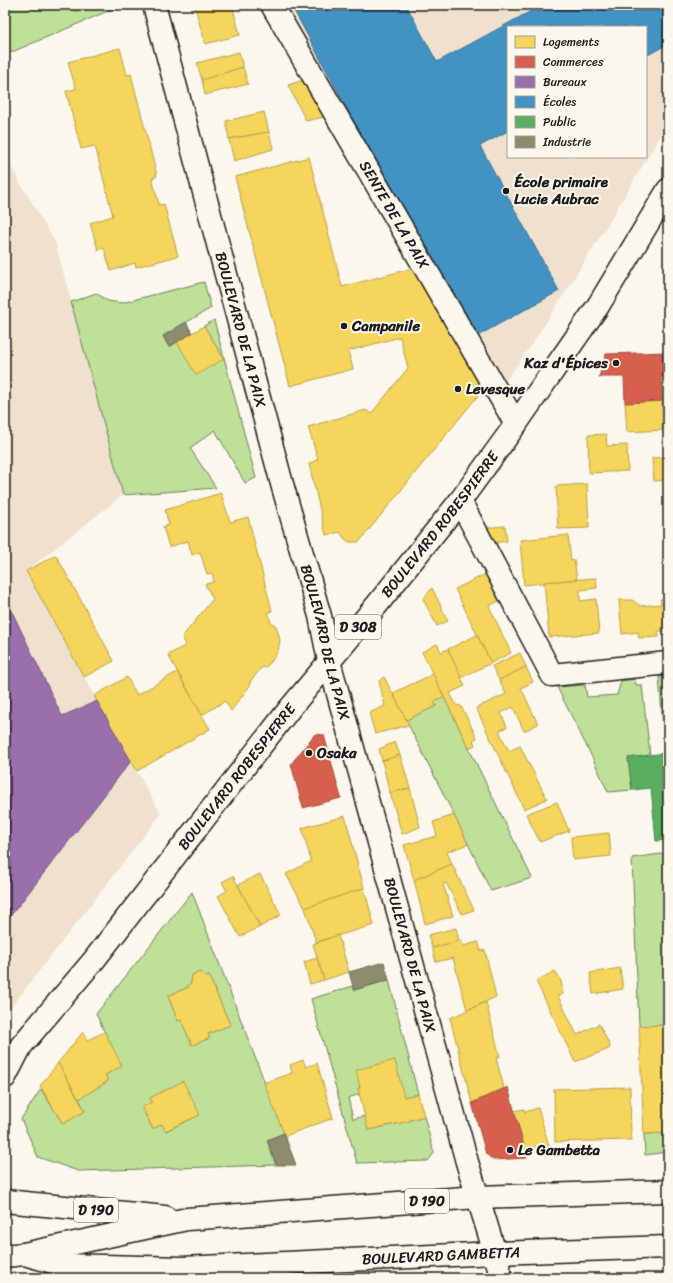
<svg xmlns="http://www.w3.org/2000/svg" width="673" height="1283" viewBox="0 0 673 1283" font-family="Sriracha,sans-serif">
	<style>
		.built { fill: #efe1cd; fill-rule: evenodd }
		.green { fill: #bee099; stroke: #6d7e5a; fill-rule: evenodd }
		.homes { fill: #f6d55c; stroke: #b59e49 }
		.shops { fill: #d6604d; stroke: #9e4c3e }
		.offices { fill: #9970ab; stroke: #745780 }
		.schools { fill: #4393c3; stroke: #376f91 }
		.public { fill: #5aae61; stroke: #47824c }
		.industry { fill: #8c8c6e; stroke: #6a6a55 }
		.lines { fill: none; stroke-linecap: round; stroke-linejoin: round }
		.street-casing { stroke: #1c1c1c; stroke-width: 25 }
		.primary-casing { stroke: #1c1c1c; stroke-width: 25 }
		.street { stroke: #fbf7ec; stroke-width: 22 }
		.primary { stroke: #fbf7ec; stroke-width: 22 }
		.poi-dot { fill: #1c1c1c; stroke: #fbf7ec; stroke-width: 1.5 }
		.labels { text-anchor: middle; stroke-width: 4; stroke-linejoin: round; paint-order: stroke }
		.shield { fill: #fbf7ec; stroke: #5f5e5a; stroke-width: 1 }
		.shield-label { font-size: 14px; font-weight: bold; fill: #1c1c1c }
		.poi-label { font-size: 15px; font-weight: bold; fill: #1c1c1c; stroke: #fbf7ec; text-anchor: start }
		.street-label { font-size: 15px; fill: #1c1c1c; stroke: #fbf7ec }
	</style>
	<rect width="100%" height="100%" fill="#fbf7ec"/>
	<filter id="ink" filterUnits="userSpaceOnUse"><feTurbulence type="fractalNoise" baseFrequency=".025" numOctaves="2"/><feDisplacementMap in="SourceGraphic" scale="8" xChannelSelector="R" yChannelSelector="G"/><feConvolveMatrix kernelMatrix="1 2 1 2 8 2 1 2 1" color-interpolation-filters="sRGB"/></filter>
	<g filter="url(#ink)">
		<g class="built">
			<path d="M 278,5 L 668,5 L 668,123 L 608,224 L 566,291 L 528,350 L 503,384 ZM 508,27 L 646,27 L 646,157 L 508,157 Z"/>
			<path d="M 5,157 L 55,242 L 123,495 L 26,571 L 97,701 L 161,814 L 5,1015 Z"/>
		</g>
		<g class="green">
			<path d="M 5,5 L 122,5 L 5,55 Z"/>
			<path d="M 204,282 L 211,308 L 163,336 L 169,347 L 177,342 L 224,359 L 204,326 L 214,320 L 256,478 L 245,483 L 215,430 L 190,448 L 216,488 L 123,495 L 71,302 L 96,293 L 108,301 L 121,303 Z"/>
			<path d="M 668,676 L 668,753 L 665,753 L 659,677 Z"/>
			<path d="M 635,679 L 636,685 L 642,685 L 650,755 L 628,758 L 632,790 L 608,792 L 593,759 L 557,687 L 585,685 L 587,697 L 617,695 L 621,681 Z"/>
			<path d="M 444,697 L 532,878 L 491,891 L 454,815 L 406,720 L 436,706 L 434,702 Z"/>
			<path d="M 668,853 L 668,1025 L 639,1026 L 632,858 Z"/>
			<path d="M 192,892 L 284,1133 L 267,1140 L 276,1165 L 78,1171 L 38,1157 L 21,1119 L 41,1089 L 63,1124 L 85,1111 L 79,1099 L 108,1081 L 105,1075 L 121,1066 L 96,1014 ZM 200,972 L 205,977 L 209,976 L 230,1025 L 208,1034 L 210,1038 L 192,1045 L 181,1020 L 178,1021 L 168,996 L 189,987 L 188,985 L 191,983 L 192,975 ZM 183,1082 L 199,1115 L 166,1131 L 162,1124 L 153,1129 L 142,1108 L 152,1102 L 150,1098 Z"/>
			<path d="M 389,980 L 418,1094 L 404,1097 L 360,1088 L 358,1088 L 360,1094 L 348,1098 L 353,1119 L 365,1116 L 369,1130 L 409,1121 L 410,1120 L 424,1116 L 434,1153 L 428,1161 L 357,1163 L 311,999 L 353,986 L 355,990 Z"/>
			<path d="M 664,1133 L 664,1141 L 668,1141 L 668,1152 L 645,1155 L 644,1134 Z"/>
		</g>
		<g class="homes">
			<path d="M 72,5 L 93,5 L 75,12 Z"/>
			<path d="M 199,5 L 232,5 L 240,35 L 205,44 L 195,7 L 200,6 Z"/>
			<path d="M 120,48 L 127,75 L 131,74 L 157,176 L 152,178 L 159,205 L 164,204 L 178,256 L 136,267 L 135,263 L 111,271 L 104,248 L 98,250 L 90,223 L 113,216 L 95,146 L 81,149 L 66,91 L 76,89 L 68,62 Z"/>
			<path d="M 239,52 L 243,67 L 202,80 L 197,63 Z"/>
			<path d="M 243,67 L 248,84 L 205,95 L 202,80 Z"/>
			<path d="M 307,79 L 328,116 L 306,121 L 288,85 Z"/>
			<path d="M 264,112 L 269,132 L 229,139 L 226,121 Z"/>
			<path d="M 269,132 L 273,149 L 234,161 L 229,139 Z"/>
			<path d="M 309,157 L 342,287 L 413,268 L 485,387 L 359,542 L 349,542 L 344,538 L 340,532 L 326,535 L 309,464 L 318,459 L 308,427 L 366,410 L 371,414 L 408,368 L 400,337 L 348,351 L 353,369 L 290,386 L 235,177 Z"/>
			<path d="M 204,326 L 224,359 L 196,375 L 177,342 Z"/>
			<path d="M 662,401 L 663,430 L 627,432 L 625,403 Z"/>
			<path d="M 606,434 L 607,446 L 627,445 L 628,471 L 589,473 L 588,435 Z"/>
			<path d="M 668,457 L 668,480 L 654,481 L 652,458 Z"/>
			<path d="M 587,484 L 589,528 L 558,529 L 556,486 Z"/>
			<path d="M 221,493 L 230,522 L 248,517 L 272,611 L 268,612 L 271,623 L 276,626 L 280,640 L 278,651 L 271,662 L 267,666 L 261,668 L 249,683 L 251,684 L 231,711 L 225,701 L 202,715 L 168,655 L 186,645 L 182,637 L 213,599 L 205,584 L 214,582 L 212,573 L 207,574 L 200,552 L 192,555 L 188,541 L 169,547 L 163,527 L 169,525 L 165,510 Z"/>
			<path d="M 505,526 L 507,541 L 486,544 L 480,528 Z"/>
			<path d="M 568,535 L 571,561 L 574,560 L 577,579 L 524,585 L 520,540 Z"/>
			<path d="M 56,555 L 114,661 L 84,677 L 26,571 Z"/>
			<path d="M 488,573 L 501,600 L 489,606 L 511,653 L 491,663 L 455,589 Z"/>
			<path d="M 596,578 L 597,588 L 580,590 L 580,601 L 596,599 L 599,633 L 549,637 L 544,582 Z"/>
			<path d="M 432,588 L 448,621 L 437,626 L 423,599 Z"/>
			<path d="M 668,598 L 668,631 L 658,631 L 659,637 L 639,638 L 638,632 L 622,634 L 619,600 L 632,600 L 640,606 L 661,604 L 660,599 Z"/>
			<path d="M 477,635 L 491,663 L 461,678 L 448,649 Z"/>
			<path d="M 437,644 L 441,652 L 448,649 L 465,686 L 450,693 L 456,705 L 461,706 L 477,738 L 473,740 L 475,745 L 469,748 L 422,652 Z"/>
			<path d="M 520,653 L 526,667 L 499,680 L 492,666 Z"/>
			<path d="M 526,667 L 533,682 L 521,688 L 538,724 L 524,731 L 513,707 L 501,713 L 507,727 L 499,731 L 509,751 L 520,746 L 547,799 L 524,809 L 476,708 L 506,694 L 499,680 Z"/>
			<path d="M 177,672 L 210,729 L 137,771 L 94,696 L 127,677 L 137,695 Z"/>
			<path d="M 433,674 L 444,697 L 434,702 L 436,706 L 406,720 L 393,693 Z"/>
			<path d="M 384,677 L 409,725 L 375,734 L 369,713 L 385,706 L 379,681 Z"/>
			<path d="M 395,742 L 400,755 L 382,761 L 379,749 Z"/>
			<path d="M 400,755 L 410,788 L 390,793 L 382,761 Z"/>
			<path d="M 410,788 L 420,827 L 402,834 L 390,793 Z"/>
			<path d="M 557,802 L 569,831 L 540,842 L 526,814 Z"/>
			<path d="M 454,815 L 468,844 L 447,852 L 452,864 L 414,880 L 404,845 L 437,836 L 433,822 Z"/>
			<path d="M 345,816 L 364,888 L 305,908 L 286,874 L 311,861 L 302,828 Z"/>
			<path d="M 609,833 L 611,856 L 573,860 L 571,837 Z"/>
			<path d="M 452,864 L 474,910 L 462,914 L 446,883 L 443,884 L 453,916 L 425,924 L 414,880 Z"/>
			<path d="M 260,874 L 281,915 L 260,927 L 238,885 Z"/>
			<path d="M 233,876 L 260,927 L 240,937 L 218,896 L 227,891 L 222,882 Z"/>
			<path d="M 364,888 L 374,925 L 316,942 L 305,908 Z"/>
			<path d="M 456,928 L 459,941 L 432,948 L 428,935 Z"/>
			<path d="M 338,935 L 349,972 L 324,980 L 313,944 Z"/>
			<path d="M 462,940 L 463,946 L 478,942 L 481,951 L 485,950 L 496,997 L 467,1010 L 453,958 L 436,962 L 432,948 Z"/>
			<path d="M 317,958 L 324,980 L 310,984 L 304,962 Z"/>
			<path d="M 620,968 L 623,989 L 593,994 L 590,973 Z"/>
			<path d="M 555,971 L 561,981 L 563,994 L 558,996 L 577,1035 L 599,1024 L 610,1046 L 609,1049 L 575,1062 L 536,981 Z"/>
			<path d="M 200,972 L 205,977 L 209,976 L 230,1025 L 208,1034 L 210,1038 L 192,1045 L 181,1020 L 178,1021 L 168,996 L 189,987 L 188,985 L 191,983 L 192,975 Z"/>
			<path d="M 486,1002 L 500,1057 L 496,1058 L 504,1088 L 472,1103 L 450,1018 Z"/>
			<path d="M 668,1025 L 668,1133 L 644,1134 L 639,1026 Z"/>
			<path d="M 83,1032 L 87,1040 L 105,1032 L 122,1066 L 105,1075 L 108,1081 L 79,1099 L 58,1063 Z"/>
			<path d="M 303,1060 L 306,1067 L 317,1063 L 333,1118 L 285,1136 L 264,1083 L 292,1073 L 290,1065 Z"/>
			<path d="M 395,1060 L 404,1097 L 418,1094 L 424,1116 L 410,1120 L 410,1121 L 368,1130 L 358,1088 L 360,1088 L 356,1070 Z"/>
			<path d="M 58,1063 L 85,1111 L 63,1124 L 40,1086 Z"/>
			<path d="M 183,1081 L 200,1115 L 165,1131 L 162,1124 L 153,1129 L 142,1107 L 152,1102 L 150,1098 Z"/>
			<path d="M 630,1087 L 631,1140 L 555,1142 L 554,1089 Z"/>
			<path d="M 538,1108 L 549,1146 L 534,1150 L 533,1149 L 525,1151 L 514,1111 L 524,1109 L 525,1112 Z"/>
		</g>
		<g class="shops">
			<path d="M 668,352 L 668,376 L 661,377 L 662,401 L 625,403 L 624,377 L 599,377 L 606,354 Z"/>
			<path d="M 315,734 L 324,735 L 341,798 L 303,808 L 291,764 Z"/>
			<path d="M 508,1087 L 527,1158 L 493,1160 L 486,1154 L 472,1103 Z"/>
		</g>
		<path class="offices" d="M 5,597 L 62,716 L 97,701 L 131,761 L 5,923 Z"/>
		<path class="schools" d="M 291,5 L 406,5 L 437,62 L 542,5 L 668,5 L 668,44 L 646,56 L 646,27 L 508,27 L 508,131 L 480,146 L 559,291 L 472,339 Z"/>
		<path class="public" d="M 665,753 L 668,753 L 668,840 L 656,841 L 651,788 L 632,790 L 628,758 Z"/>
		<g class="industry">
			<path d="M 186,322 L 192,333 L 169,347 L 163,336 Z"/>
			<path d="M 384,962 L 389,980 L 354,990 L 349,972 Z"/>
			<path d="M 284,1133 L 285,1136 L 296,1165 L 276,1165 L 267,1140 Z"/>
		</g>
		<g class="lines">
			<defs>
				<g id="street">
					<path id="s1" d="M 154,5 L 282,484 L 320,616 L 329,661 L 467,1162 L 495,1253 L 501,1278"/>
					<path id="s2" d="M 272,5 L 516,424"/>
					<path d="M 460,501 L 552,675 L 668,663"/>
					<path id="s3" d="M 24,1254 L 63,1265 L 182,1268 L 495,1253 L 668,1247"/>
				</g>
				<g id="primary">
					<path id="s4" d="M 5,1077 L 21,1046 L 94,960 L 291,707 L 376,606 L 460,501 L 516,424 L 598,306 L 668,190"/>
					<path d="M 5,1201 L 165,1217"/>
					<path d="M 5,1256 L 24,1254 L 187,1219 L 477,1197 L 668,1191"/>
				</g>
			</defs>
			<use href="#street" class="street-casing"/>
			<use href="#primary" class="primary-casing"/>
			<use href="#street" class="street"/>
			<use href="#primary" class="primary"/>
		</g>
	</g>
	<g class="poi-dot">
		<circle cx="506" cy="191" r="4"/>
		<circle cx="344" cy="326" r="4"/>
		<circle cx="616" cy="363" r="4"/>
		<circle cx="458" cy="389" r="4"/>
		<circle cx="309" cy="753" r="4"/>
		<circle cx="510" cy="1150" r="4"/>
	</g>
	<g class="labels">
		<g class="shield">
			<rect x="335" y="615" width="46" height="24" rx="3"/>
			<rect x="405" y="1189" width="44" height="24" rx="3"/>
			<rect x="74" y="1198" width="44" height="24" rx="3"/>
		</g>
		<g class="shield-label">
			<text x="358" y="632">D 308</text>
			<text x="427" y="1206">D 190</text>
			<text x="96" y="1215">D 190</text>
		</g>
		<g class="poi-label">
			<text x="514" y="187">École primaire<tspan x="514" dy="17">Lucie Aubrac</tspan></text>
			<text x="352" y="331">Campanile</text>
			<text x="608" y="368" text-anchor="end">Kaz d'Épices</text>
			<text x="466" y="394">Levesque</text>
			<text x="317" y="758">Osaka</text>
			<text x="518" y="1155">Le Gambetta</text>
		</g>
		<g class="street-label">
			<text dy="5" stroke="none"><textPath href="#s2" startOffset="243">SENTE DE LA PAIX</textPath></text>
			<text dy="5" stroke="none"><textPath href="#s1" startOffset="336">BOULEVARD DE LA PAIX</textPath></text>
			<text dy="5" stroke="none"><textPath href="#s4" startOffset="704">BOULEVARD ROBESPIERRE</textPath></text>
			<text dy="5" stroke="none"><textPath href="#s1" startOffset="660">BOULEVARD DE LA PAIX</textPath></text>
			<text dy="5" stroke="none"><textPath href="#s4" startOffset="380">BOULEVARD ROBESPIERRE</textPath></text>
			<text dy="5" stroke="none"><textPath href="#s1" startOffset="984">BOULEVARD DE LA PAIX</textPath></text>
			<text dy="5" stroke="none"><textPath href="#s3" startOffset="419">BOULEVARD GAMBETTA</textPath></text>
		</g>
	</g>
	<rect width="673" height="1283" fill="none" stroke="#fbf7ec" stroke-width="20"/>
	<rect x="10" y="10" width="653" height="1263" fill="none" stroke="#1c1c1c" stroke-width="1.5" filter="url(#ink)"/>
	<rect x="507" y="26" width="140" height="132" fill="#fbf7ec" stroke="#a29f99"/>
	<rect x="515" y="36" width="20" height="12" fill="#f6d55c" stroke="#a29f99"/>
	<text x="543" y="46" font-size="12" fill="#1c1c1c">Logements</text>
	<rect x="515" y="56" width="20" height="12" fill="#d6604d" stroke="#a29f99"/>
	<text x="543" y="66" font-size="12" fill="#1c1c1c">Commerces</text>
	<rect x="515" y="76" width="20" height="12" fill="#9970ab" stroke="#a29f99"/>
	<text x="543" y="86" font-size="12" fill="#1c1c1c">Bureaux</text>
	<rect x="515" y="96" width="20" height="12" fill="#4393c3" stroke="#a29f99"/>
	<text x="543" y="106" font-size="12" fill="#1c1c1c">Écoles</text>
	<rect x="515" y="116" width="20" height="12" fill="#5aae61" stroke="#a29f99"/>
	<text x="543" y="126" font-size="12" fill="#1c1c1c">Public</text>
	<rect x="515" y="136" width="20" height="12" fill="#8c8c6e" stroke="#a29f99"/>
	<text x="543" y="146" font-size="12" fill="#1c1c1c">Industrie</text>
</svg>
